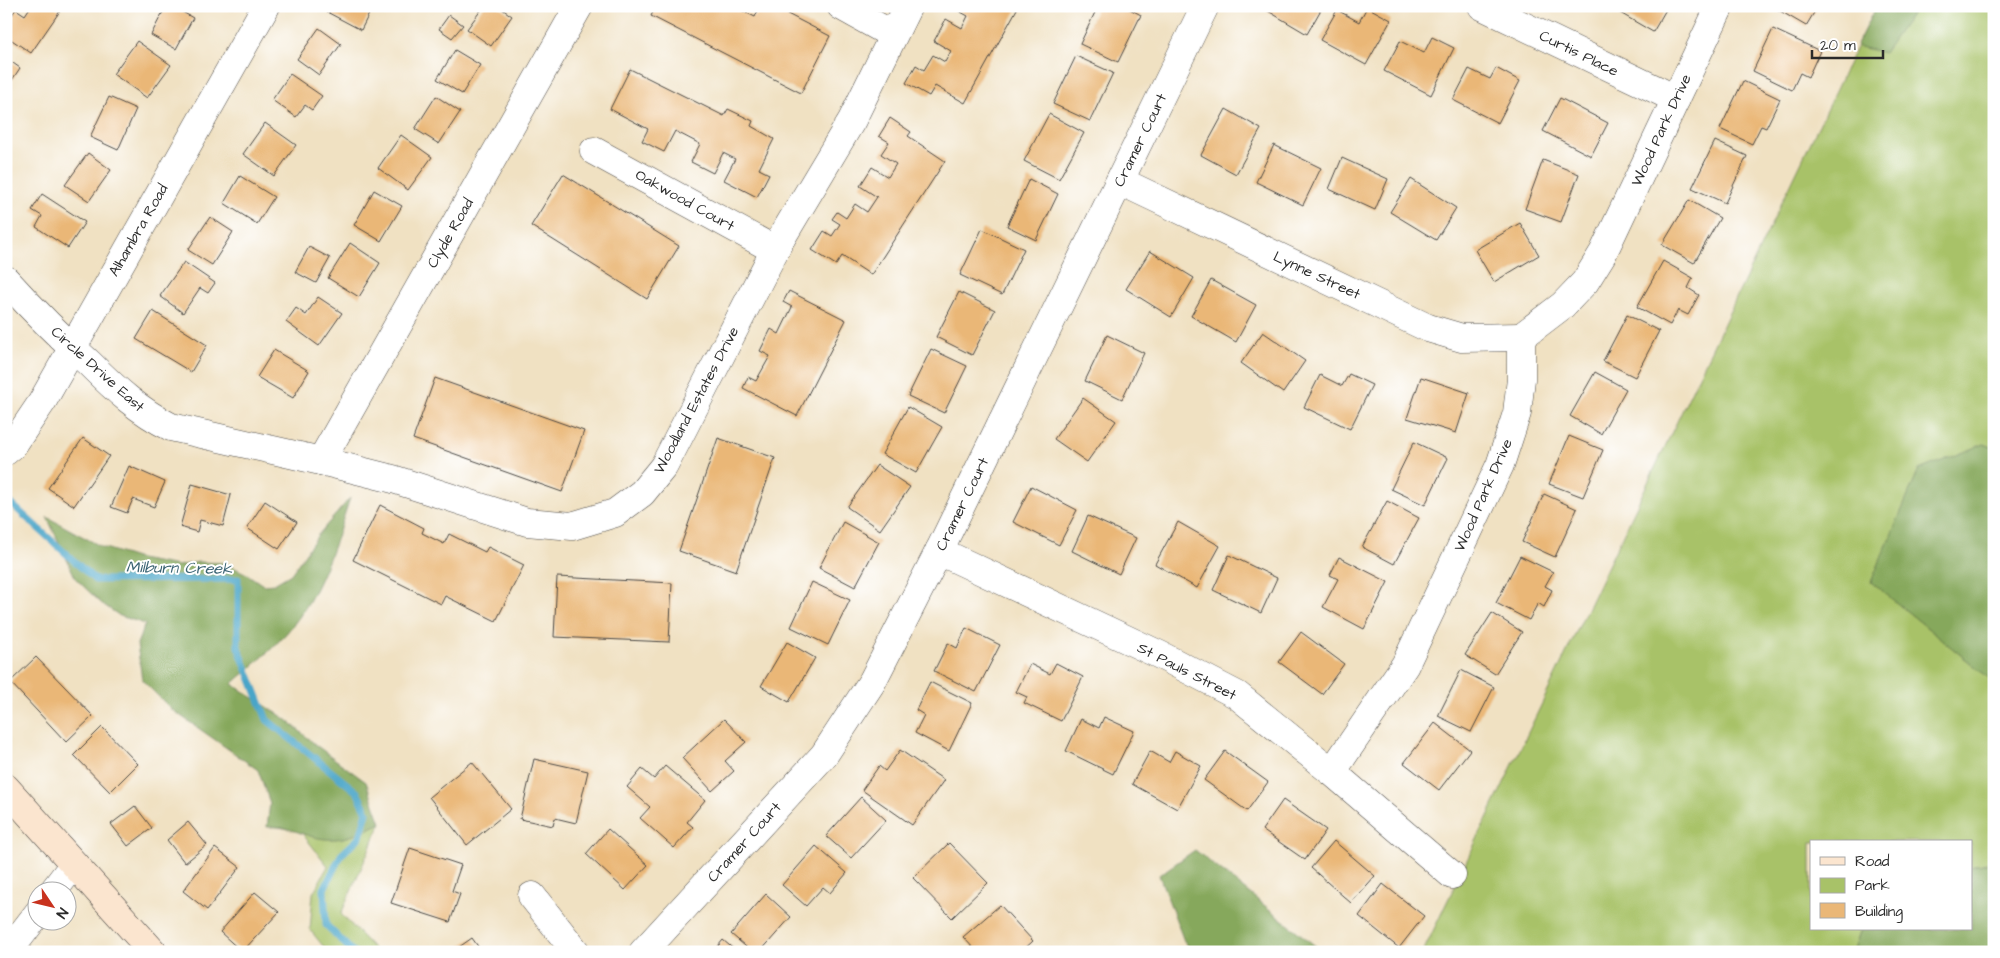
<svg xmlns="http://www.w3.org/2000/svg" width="2000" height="958" viewBox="0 0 2000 958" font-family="'Architects Daughter',sans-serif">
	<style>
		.green { fill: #a8c268; stroke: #6a764a }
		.forest { fill: #86a85c; stroke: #586a44 }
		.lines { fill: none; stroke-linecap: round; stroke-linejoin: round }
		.stream { stroke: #4aa5c8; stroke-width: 7 }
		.building { fill: #eab777 }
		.minor-casing { stroke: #494642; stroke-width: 29 }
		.secondary-casing { stroke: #494642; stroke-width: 29 }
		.minor { stroke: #fff; stroke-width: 28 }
		.secondary { stroke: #fbe5cf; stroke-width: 28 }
		.labels { text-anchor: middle; stroke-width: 4; stroke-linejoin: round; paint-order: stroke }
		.street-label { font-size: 15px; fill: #2b2b2b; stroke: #fff }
		.water-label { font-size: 16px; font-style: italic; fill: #396272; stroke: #fff }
	</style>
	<rect width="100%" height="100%" fill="#fff"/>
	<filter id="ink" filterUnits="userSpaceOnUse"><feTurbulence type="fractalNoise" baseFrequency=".02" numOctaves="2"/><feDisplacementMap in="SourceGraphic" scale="10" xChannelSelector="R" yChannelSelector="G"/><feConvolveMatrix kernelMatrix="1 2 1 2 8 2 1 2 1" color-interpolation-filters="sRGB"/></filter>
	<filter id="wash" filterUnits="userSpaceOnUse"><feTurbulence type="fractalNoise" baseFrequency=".0096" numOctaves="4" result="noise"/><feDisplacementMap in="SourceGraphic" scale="20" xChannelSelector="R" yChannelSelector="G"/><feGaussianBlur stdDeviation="1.12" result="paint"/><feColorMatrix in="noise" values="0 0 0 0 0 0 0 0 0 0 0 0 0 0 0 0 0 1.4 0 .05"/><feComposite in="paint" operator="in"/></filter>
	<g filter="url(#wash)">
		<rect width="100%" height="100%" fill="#f0e1c2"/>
		<g class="green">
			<path d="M 1876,6 L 1994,6 L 1994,448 L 1984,444 L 1871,582 L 1994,682 L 1994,861 L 1971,867 L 1971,842 L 1811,842 L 1811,929 L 1861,929 L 1853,952 L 1423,952 Z"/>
			<path d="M 381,823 L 341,914 L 377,952 L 328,952 L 310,930 L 313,893 L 328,866 L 301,832 C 339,844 346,839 381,823 Z"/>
		</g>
		<g class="forest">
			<path d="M 1876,6 L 1917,6 L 1884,53 L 1856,46 Z"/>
			<path d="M 1984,444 L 1994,448 L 1994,682 L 1871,582 L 1919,470 Z"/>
			<path d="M 350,498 C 337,537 324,581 300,616 C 282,642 256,663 232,684 L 286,719 L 317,746 L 366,782 L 381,823 C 363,831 346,841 325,839 C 304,837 289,825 267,827 L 270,803 L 258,770 L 171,709 L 142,680 L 137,644 L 145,624 L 120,616 L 101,603 L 76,579 L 47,517 L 102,547 L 139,559 L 178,566 L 198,562 L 225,563 L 247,574 L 263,585 L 274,584 L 291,574 L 318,535 Z"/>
			<path d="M 1195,850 L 1323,952 L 1193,952 L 1184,941 L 1159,875 Z"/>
			<path d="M 1994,861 L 1994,952 L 1853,952 L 1861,929 L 1971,929 L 1971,867 Z"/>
		</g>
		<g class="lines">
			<path class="stream" d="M 6,499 L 95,580 L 238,579 L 238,647 L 267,720 L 357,792 L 367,812 L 360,837 L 341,855 L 324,889 L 326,925 L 353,952"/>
		</g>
		<g id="blocks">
			<g class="building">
				<path d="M 31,6 L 53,6 L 60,11 L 31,53 L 6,36 L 6,23 L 16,9 L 25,15 Z"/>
				<path d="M 166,6 L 172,6 L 193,18 L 176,49 L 151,35 Z"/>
				<path d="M 327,6 L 373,6 L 361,30 L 325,11 Z"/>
				<path d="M 484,6 L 498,6 L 512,16 L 491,46 L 467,29 Z"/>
				<path d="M 656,6 L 733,6 L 755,17 L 760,6 L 772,6 L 830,36 L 801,93 L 651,16 Z"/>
				<path d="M 950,6 L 1012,6 L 1017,9 L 965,103 L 935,86 L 929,96 L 906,83 L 916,65 L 924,70 L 933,55 L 945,62 L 951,51 L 934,41 L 946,19 L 962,28 L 968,16 Z"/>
				<path d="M 1098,6 L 1124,6 L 1141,15 L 1118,62 L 1080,44 Z"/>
				<path d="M 1265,6 L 1323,6 L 1307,34 L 1263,8 Z"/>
				<path d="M 1608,6 L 1668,6 L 1653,32 Z"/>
				<path d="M 1776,6 L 1818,6 L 1806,26 L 1775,8 Z"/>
				<path d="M 1367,7 L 1391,20 L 1366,65 L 1320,40 L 1337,10 L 1359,22 Z"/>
				<path d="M 449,15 L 463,25 L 452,38 L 439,29 Z"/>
				<path d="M 319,28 L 341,44 L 319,75 L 297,59 Z"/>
				<path d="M 1773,29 L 1820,51 L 1808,77 L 1800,73 L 1792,90 L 1753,71 Z"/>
				<path d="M 1432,37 L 1454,48 L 1431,95 L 1384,71 L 1400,41 L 1424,53 Z"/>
				<path d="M 137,41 L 171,65 L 147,98 L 113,74 Z"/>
				<path d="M 455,50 L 480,65 L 462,94 L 437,79 Z"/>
				<path d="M 1076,56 L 1113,73 L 1090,121 L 1053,104 Z"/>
				<path d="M 6,58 L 20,68 L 6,89 Z"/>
				<path d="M 1496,68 L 1520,81 L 1498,123 L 1453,100 L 1469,69 L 1490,79 Z"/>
				<path d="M 630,69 L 724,116 L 728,109 L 753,121 L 751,126 L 774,139 L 759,169 L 769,174 L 757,197 L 724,180 L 735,159 L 723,153 L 713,173 L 691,162 L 700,144 L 675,131 L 664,152 L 642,141 L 648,129 L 610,109 Z"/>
				<path d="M 290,74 L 322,96 L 312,110 L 305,105 L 296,117 L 272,100 Z"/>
				<path d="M 1743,81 L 1780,99 L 1766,128 L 1761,126 L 1752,144 L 1720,129 Z"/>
				<path d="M 436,96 L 460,112 L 439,144 L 415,129 Z"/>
				<path d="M 109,97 L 136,109 L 118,150 L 90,137 Z"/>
				<path d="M 1560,98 L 1608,123 L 1591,156 L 1543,131 Z"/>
				<path d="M 1226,109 L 1261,129 L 1236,174 L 1201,155 Z"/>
				<path d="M 1049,114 L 1084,133 L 1059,179 L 1024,161 Z"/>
				<path d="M 890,118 L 911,132 L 908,136 L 945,161 L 871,275 L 842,256 L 836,265 L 812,250 L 824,231 L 832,236 L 840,224 L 832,219 L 837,212 L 846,218 L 855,204 L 867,212 L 877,197 L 860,186 L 872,167 L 888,177 L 896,164 L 881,154 L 889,142 L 879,136 Z"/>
				<path d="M 265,123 L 296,145 L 274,176 L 243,154 Z"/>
				<path d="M 401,135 L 432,157 L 408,190 L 378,168 Z"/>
				<path d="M 1715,141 L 1747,156 L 1725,203 L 1692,188 Z"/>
				<path d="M 1274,145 L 1321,168 L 1303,205 L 1256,182 Z"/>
				<path d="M 88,153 L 111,170 L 89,201 L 65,185 Z"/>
				<path d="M 1342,158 L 1388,179 L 1375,210 L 1329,189 Z"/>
				<path d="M 1543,160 L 1579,174 L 1561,222 L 1525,209 Z"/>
				<path d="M 563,174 L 679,246 L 647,299 L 531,226 Z"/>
				<path d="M 240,176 L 274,197 L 257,224 L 224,203 Z"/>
				<path d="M 1029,179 L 1058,194 L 1036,240 L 1007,226 Z"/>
				<path d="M 1411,179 L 1456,208 L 1436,240 L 1390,212 Z"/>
				<path d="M 374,190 L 402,206 L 381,241 L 354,225 Z"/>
				<path d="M 42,194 L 85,222 L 68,248 L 36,227 L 42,216 L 32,210 Z"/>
				<path d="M 1689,200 L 1720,218 L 1694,263 L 1662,245 Z"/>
				<path d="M 210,217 L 233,232 L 212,265 L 188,250 Z"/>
				<path d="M 1520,223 L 1539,255 L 1494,282 L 1475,250 Z"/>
				<path d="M 982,229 L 1024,249 L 1002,295 L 960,275 Z"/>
				<path d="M 350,243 L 380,263 L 359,297 L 328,278 Z"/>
				<path d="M 309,247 L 330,258 L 316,283 L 295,272 Z"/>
				<path d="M 1150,251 L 1194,278 L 1171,317 L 1126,289 Z"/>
				<path d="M 1663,261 L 1693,278 L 1688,288 L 1699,295 L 1688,315 L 1678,310 L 1670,325 L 1637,307 Z"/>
				<path d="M 184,262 L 215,283 L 208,293 L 200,288 L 183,313 L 160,296 Z"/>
				<path d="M 1211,280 L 1256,305 L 1236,342 L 1191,316 Z"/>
				<path d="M 789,291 L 846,320 L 797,416 L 743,388 L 748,377 L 756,381 L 770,356 L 760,351 L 771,329 L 779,334 L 792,307 L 783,302 Z"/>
				<path d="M 959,292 L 995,310 L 972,355 L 936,337 Z"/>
				<path d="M 318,297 L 342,313 L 319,346 L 286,322 L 296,308 L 306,315 Z"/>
				<path d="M 153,311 L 207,345 L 191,372 L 136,339 Z"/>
				<path d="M 1627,315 L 1659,331 L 1635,377 L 1603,361 Z"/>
				<path d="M 1263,332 L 1305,361 L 1283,393 L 1241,363 Z"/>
				<path d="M 1107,335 L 1144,353 L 1122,399 L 1085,381 Z"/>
				<path d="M 931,349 L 967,366 L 944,413 L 908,396 Z"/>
				<path d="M 274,350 L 309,371 L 293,398 L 257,377 Z"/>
				<path d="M 1595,372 L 1626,389 L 1601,434 L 1570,416 Z"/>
				<path d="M 1349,374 L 1372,385 L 1350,429 L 1304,407 L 1320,375 L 1342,386 Z"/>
				<path d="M 1421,377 L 1469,393 L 1456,433 L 1407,418 Z"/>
				<path d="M 435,378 L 584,431 L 562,492 L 413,439 Z"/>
				<path d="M 1083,398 L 1116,421 L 1087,462 L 1054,439 Z"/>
				<path d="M 908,407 L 942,427 L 916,473 L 882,454 Z"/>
				<path d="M 1569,436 L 1603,450 L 1583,497 L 1549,484 Z"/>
				<path d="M 83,438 L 109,456 L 74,506 L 48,488 Z"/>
				<path d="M 718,438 L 775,458 L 736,571 L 679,551 Z"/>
				<path d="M 1414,442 L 1448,458 L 1425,505 L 1391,489 Z"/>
				<path d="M 877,465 L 910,487 L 880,530 L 847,507 Z"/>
				<path d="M 129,466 L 165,482 L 154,507 L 133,499 L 127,513 L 111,507 Z"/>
				<path d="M 192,484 L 231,495 L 223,526 L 200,520 L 197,532 L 180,527 Z"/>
				<path d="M 1031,486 L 1077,510 L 1059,545 L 1013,522 Z"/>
				<path d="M 1544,494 L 1577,509 L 1555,557 L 1522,542 Z"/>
				<path d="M 265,501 L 297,522 L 279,549 L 247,528 Z"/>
				<path d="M 1387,501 L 1419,518 L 1394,564 L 1362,547 Z"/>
				<path d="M 380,505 L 424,528 L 422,533 L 444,544 L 449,534 L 485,552 L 488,547 L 524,565 L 496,621 L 445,596 L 441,604 L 353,560 Z"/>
				<path d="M 1088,516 L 1136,538 L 1119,574 L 1072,551 Z"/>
				<path d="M 843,522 L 879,542 L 855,587 L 819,568 Z"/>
				<path d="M 1178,522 L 1220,546 L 1197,588 L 1155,564 Z"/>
				<path d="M 1229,555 L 1277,578 L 1261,613 L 1213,590 Z"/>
				<path d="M 1520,556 L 1553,572 L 1545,586 L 1552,590 L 1544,607 L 1538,603 L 1529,620 L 1496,603 Z"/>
				<path d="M 1339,557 L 1388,582 L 1364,629 L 1323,607 L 1338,579 L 1330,575 Z"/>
				<path d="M 557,577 L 672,583 L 669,642 L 554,637 Z"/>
				<path d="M 812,582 L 850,600 L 828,645 L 791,627 Z"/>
				<path d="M 1492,613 L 1522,632 L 1495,674 L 1465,655 Z"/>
				<path d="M 966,628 L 1000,645 L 976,692 L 934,671 L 948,643 L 957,648 Z"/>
				<path d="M 1301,632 L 1344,664 L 1322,694 L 1279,662 Z"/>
				<path d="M 787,642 L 815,658 L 789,702 L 761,686 Z"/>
				<path d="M 36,657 L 93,716 L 66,742 L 10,682 Z"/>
				<path d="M 1056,663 L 1083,677 L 1061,721 L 1024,703 L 1027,697 L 1016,692 L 1030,664 L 1050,674 Z"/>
				<path d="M 1461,670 L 1494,687 L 1471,732 L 1438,716 Z"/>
				<path d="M 930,682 L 972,703 L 949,751 L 915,733 L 924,715 L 916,710 Z"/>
				<path d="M 1104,717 L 1134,731 L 1113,774 L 1066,751 L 1081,719 L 1099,728 Z"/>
				<path d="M 724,719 L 746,742 L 725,761 L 734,771 L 712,791 L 682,758 Z"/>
				<path d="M 1435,723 L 1470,750 L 1439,790 L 1404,763 Z"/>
				<path d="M 102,727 L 138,764 L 110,792 L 74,755 Z"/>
				<path d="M 900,750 L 944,780 L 912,825 L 862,790 L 879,766 L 885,771 Z"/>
				<path d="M 1150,751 L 1169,762 L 1175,751 L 1201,766 L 1177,809 L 1132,784 Z"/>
				<path d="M 1225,751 L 1268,782 L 1247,811 L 1204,780 Z"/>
				<path d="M 534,759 L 588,771 L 576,823 L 555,818 L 553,826 L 520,819 Z"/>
				<path d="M 472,762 L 511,809 L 467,845 L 429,797 Z"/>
				<path d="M 665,766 L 705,800 L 687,822 L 693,827 L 674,848 L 640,818 L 650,807 L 627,787 L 642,769 L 654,779 Z"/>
				<path d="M 861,797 L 886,820 L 851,858 L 826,836 Z"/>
				<path d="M 1283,800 L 1326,830 L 1305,860 L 1262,830 Z"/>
				<path d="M 135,806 L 152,828 L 128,846 L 111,824 Z"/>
				<path d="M 188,822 L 207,845 L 185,863 L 167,840 Z"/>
				<path d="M 608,829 L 648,865 L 625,890 L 586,854 Z"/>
				<path d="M 1334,841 L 1375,876 L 1351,903 L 1311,868 Z"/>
				<path d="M 949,843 L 988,883 L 952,918 L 913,878 Z"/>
				<path d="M 816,846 L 847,873 L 830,893 L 823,887 L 806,906 L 782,885 Z"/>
				<path d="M 215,848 L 240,867 L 207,910 L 183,891 Z"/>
				<path d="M 410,848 L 461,865 L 452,891 L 460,894 L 450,922 L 391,903 Z"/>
				<path d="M 1383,884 L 1424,916 L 1399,948 L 1359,916 Z"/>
				<path d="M 255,892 L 279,912 L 242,952 L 220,932 Z"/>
				<path d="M 766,894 L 791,917 L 760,952 L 752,952 L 731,934 Z"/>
				<path d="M 1000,905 L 1033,941 L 1021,952 L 977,952 L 963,937 Z"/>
				<path d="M 472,938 L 482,952 L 452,952 Z"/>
				<path d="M 723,940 L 737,952 L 713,952 Z"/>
			</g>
		</g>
	</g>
	<g filter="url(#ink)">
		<use href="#blocks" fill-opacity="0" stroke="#494642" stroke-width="1"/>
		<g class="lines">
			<defs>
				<g id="minor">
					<path d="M 841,6 L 893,35"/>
					<path d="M 1482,6 L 1676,99"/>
					<path d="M 594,151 L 775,250"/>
					<path d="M 1120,181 L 1428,328 L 1462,338 L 1521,337"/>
					<path d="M 6,280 C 33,310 61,338 90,364 C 115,389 139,411 171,427 L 321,461 L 393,479 L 527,522 L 572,526 L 615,513 L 642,493 L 664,466 L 779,242 L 852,120 L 908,6"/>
					<path d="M 6,451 L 13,445 L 42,402 L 266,6"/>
					<path d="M 321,461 L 579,6"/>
					<path d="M 939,551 L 1160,655 L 1237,695 L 1332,772 L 1452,875"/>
					<path d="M 1332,772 L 1405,665 L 1500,465 L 1517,413 L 1521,379 L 1521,337 L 1563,305 L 1585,282 L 1603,253 L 1720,6"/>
					<path d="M 54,890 L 74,864"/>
					<path d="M 532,896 L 576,952"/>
					<path d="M 8,952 L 38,913"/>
					<path d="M 643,952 L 824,755 L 872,682 L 939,551 L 1205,6"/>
				</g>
				<path id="secondary" d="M 6,788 L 153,952"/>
			</defs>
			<use href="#minor" class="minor-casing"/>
			<use href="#secondary" class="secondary-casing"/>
			<use href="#minor" class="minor"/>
			<use href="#secondary" class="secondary"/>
		</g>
	</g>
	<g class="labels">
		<g class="street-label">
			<text transform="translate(1579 53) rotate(26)" y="5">Curtis Place</text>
			<text transform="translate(1661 130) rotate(-65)" y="5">Wood Park Drive</text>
			<text transform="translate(1140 140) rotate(-64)" y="5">Cramer Court</text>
			<text transform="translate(685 200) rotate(29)" y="5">Oakwood Court</text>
			<text transform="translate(138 230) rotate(-60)" y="5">Alhambra Road</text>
			<text transform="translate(450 233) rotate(-60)" y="5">Clyde Road</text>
			<text transform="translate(1317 275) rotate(25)" y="5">Lynne Street</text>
			<text transform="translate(98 369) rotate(42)" y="5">Circle Drive East</text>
			<text transform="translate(696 400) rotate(-62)" y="5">Woodland Estates Drive</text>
			<text transform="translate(1483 495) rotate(-66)" y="5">Wood Park Drive</text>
			<text transform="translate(962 504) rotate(-64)" y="5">Cramer Court</text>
			<text transform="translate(1187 671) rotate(27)" y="5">St Pauls Street</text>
			<text transform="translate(744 842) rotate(-48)" y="5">Cramer Court</text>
		</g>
		<g class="water-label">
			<text transform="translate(179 567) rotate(1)" y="6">Milburn Creek</text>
		</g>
	</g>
	<rect width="2000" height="958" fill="none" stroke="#fff" stroke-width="25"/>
	<rect x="1810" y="840" width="162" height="90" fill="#ffffff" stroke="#aaaaaa"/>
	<rect x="1820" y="857" width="25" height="8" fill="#fbe5cf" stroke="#aaaaaa"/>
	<text x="1855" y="866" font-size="15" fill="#2b2b2b">Road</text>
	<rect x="1820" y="878" width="25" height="15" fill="#a8c268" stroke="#aaaaaa"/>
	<text x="1855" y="890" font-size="15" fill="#2b2b2b">Park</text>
	<rect x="1820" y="903" width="25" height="15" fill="#eab777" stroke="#aaaaaa"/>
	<text x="1855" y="916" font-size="15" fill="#2b2b2b">Building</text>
	<g transform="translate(52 906) rotate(125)"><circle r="24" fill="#ffffff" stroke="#aaaaaa"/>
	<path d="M0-4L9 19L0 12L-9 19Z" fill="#c8321e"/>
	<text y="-8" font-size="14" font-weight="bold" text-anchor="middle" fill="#2b2b2b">N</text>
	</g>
	<path d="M1812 50v8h71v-8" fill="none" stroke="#2b2b2b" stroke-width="2.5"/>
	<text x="1820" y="50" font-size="15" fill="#2b2b2b" stroke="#ffffff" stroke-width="4" paint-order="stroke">20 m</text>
</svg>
